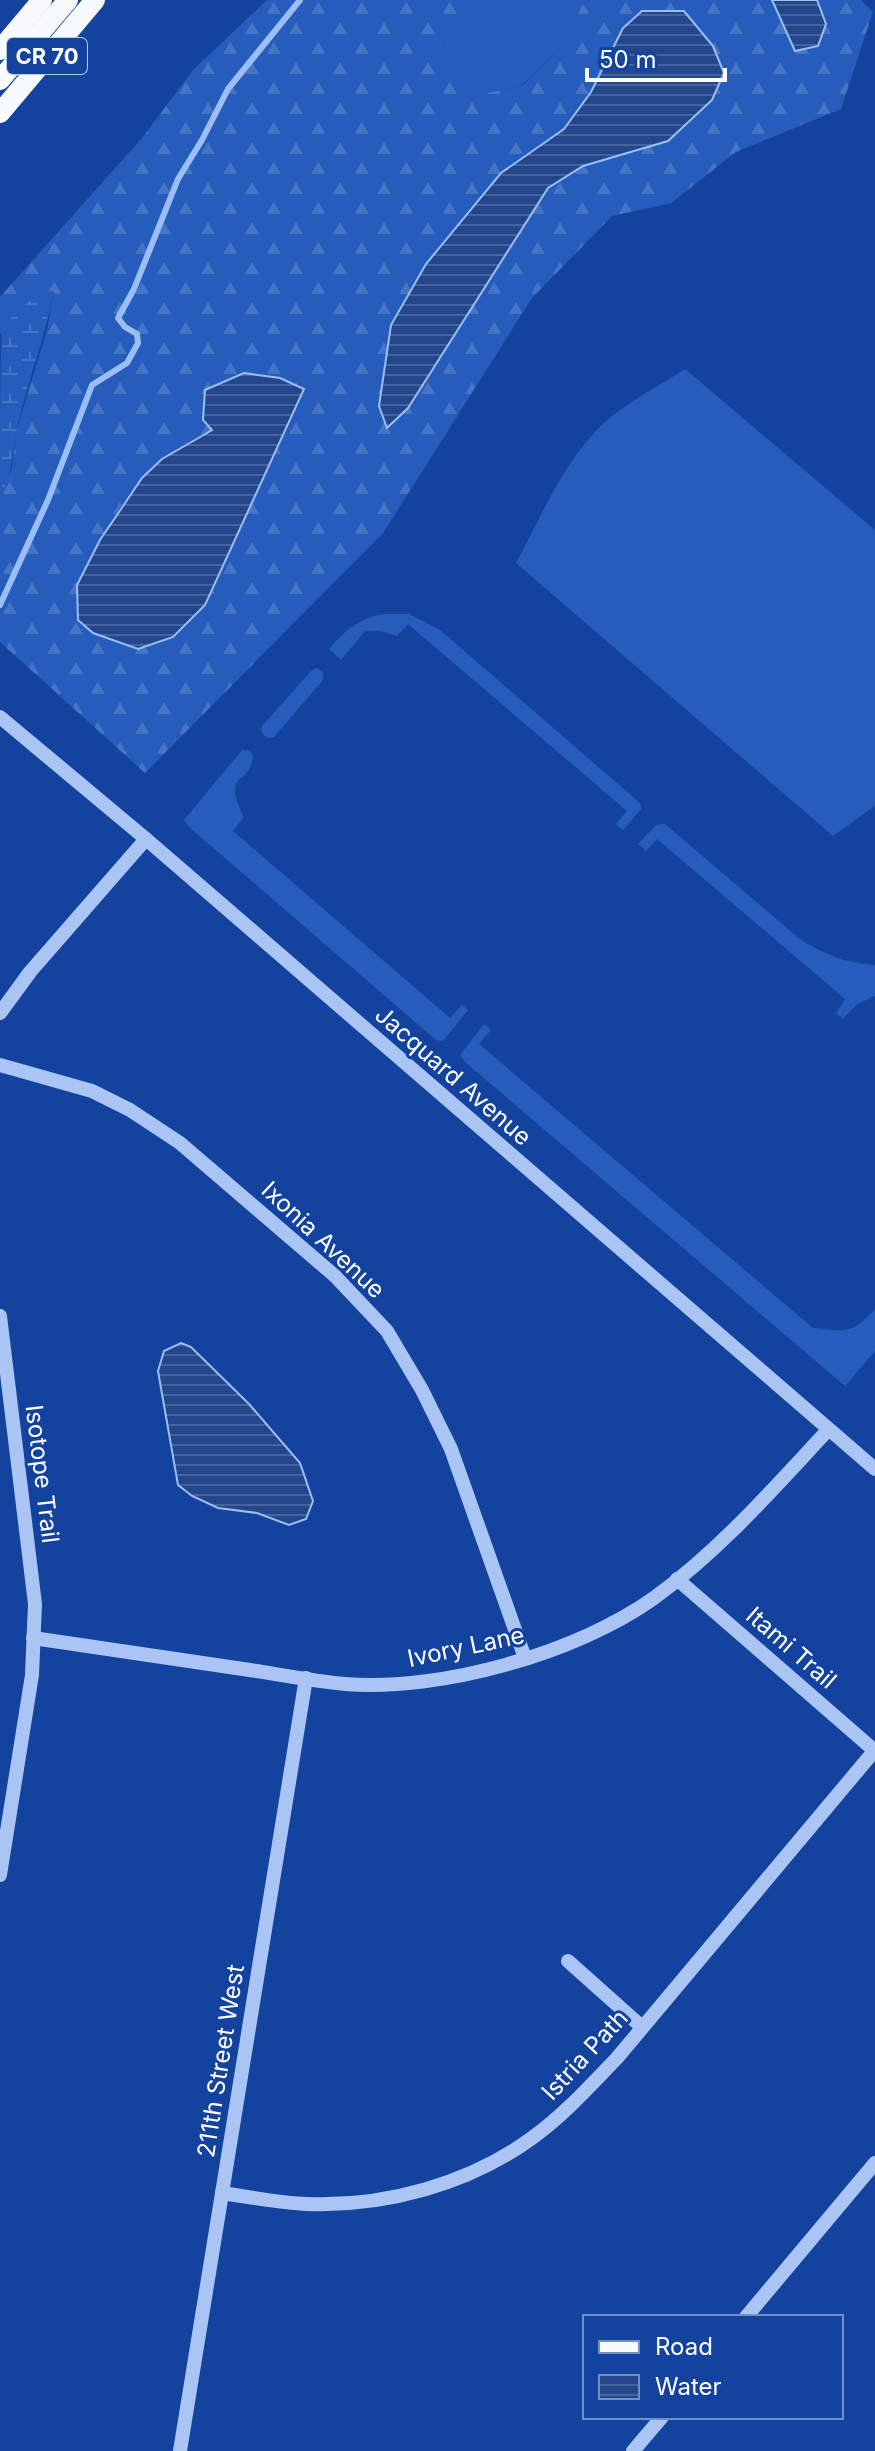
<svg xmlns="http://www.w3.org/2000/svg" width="875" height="2451" viewBox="0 0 875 2451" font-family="Inter,sans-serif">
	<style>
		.grass { fill: #265dbc }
		.forest { fill: url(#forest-firs); fill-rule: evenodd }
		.wetland { fill: url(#wetland-marsh) }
		.water { fill: url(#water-rules); stroke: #9cbef7; stroke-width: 2 }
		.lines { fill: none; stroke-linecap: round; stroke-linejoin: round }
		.stream { stroke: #9cbef7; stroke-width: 6 }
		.minor { stroke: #aac5f4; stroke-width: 14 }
		.major { stroke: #f7faff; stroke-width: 20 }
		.labels { text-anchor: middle; stroke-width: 6; stroke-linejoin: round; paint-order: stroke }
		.shield { fill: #13439e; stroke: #b8c7e2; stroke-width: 2 }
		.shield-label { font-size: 22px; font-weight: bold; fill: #fff }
		.street-label { font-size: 24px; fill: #fff; stroke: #13439e }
	</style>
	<defs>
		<pattern id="forest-firs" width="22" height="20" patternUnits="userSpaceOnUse" patternTransform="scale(2)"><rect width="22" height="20" fill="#265dbc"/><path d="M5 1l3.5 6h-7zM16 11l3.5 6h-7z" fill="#4775c6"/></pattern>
		<pattern id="wetland-marsh" width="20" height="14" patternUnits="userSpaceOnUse" patternTransform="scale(2)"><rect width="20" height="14" fill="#265dbc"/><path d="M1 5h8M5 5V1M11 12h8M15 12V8" fill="none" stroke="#4775c6"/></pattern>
		<pattern id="water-rules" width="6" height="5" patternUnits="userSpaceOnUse" patternTransform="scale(2)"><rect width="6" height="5" fill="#24478c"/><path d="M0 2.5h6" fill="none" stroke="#45639d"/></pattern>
	</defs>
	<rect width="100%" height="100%" fill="#13439e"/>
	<g class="grass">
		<path d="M 489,0 L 585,0 L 560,47 L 521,86 L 481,94 L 451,79 L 438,58 L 448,34 Z"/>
		<path d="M 685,369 L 875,530 L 875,806 L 833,836 L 516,563 C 540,519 560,469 595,432 C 619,406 656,388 685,369 Z"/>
		<path d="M 385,614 L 409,614 L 440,630 L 640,803 L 641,809 L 623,830 L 616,824 L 627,811 L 408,624 L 397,636 L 381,631 L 365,631 L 341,660 L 329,649 C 345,630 361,617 385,614 Z"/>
		<path d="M 318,668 L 323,673 L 323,680 L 274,737 L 267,738 L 261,732 L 262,726 L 312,670 Z"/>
		<path d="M 242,750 L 248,750 L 253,755 C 251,787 220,770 244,817 L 233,831 L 450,1018 L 462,1005 L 468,1010 L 443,1041 L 436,1040 L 189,827 L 184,820 Z"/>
		<path d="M 665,824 L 801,940 C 826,955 846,963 875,965 L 875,996 L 857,1004 L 843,1019 L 836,1013 L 845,999 L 657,839 L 646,851 L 638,844 L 656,825 Z"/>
		<path d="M 484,1024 L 491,1030 L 479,1044 L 813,1328 C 846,1331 851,1335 875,1309 L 875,1351 L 845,1386 L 465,1062 L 460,1055 Z"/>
	</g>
	<path class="forest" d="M 267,0 L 489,0 L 448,34 L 438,58 L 451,79 L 481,94 L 522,86 L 560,47 L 585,0 L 772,0 L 796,51 L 826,24 L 817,0 L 861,0 L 873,12 L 841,109 L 736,152 L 671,203 L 612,216 L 532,298 L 383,533 L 145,773 L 0,642 L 0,499 L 12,467 L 16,432 L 47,330 L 54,290 L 0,334 L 0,297 L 142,138 L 193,70 ZM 623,28 L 668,141 L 583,166 L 548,188 L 409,408 L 501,173 L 564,129 L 591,92 ZM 304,390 L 205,605 L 77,584 C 99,542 123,493 160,461 C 197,431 260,409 304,390 Z"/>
	<path class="wetland" d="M 54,290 C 45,339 26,385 16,433 C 12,457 11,477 0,499 C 0,475 0,342 2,331 C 12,313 34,294 54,290 Z"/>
	<g class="water">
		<path d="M 772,0 L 817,0 L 826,24 L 818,46 L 795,51 Z"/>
		<path d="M 642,11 L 684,11 L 713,46 L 724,73 L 712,100 L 668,141 L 583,166 L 548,188 L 408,408 L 387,428 L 379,406 L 391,325 L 426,264 L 501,173 L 564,129 L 591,92 L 623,28 Z"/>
		<path d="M 244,373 L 280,378 L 304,389 L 205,605 L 173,637 L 138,649 L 93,633 L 78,620 L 77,585 L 100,540 L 142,478 L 162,459 L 212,430 L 203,420 L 205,390 Z"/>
		<path d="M 181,1343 L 191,1347 L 249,1404 L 300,1463 L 313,1501 L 306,1519 L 289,1525 L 257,1513 L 218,1508 L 192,1496 L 178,1485 L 158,1371 L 164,1351 Z"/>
	</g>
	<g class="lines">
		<path class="stream" d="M 0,605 L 48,500 L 92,385 L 127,363 L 138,343 L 137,334 L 125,327 L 118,318 L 134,289 L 178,179 L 202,140 L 228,89 L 300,0"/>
		<g class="minor">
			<path d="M 0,717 L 146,839 L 875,1469"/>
			<path d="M 0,1013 L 30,972 L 146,839"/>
			<path d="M 0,1065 L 92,1091 L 130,1110 L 180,1143 L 335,1276 L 387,1331 L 422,1390 L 451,1449 L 525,1658"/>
			<path d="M 0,1316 L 35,1604 L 32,1675 L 0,1875"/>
			<path d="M 677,1579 L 875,1751"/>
			<path d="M 33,1638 C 103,1648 173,1658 243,1669 C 277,1674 311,1681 345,1684 C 440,1692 577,1653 654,1598 C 720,1550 773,1489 828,1430"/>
			<path d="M 568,1961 L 642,2027"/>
			<path d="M 222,2193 C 250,2197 279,2203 307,2204 C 385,2207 469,2184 532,2138 C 564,2115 590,2086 617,2058 L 875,1750"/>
			<path d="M 746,2317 L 875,2163"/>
			<path d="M 180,2451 L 306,1678"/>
			<path d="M 633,2451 L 662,2417"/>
		</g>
		<g class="major">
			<path d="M 0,50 L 42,0"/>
			<path d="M 0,80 L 68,0"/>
			<path d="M 0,113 L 95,0"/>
		</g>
	</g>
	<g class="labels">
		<rect class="shield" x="7" y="38" width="80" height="36" rx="6"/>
		<g class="shield-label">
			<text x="47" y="64">CR 70</text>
		</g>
		<g class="street-label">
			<text transform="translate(453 1076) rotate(41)" y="8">Jacquard Avenue</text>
			<text transform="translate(323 1240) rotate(43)" y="8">Ixonia Avenue</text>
			<text transform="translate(42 1474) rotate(83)" y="8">Isotope Trail</text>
			<text transform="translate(466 1647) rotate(-12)" y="8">Ivory Lane</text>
			<text transform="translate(791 1648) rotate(41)" y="8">Itami Trail</text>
			<text transform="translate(585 2055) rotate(-47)" y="8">Istria Path</text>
			<text transform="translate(221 2061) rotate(-81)" y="8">211th Street West</text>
		</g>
	</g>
	<rect x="583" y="2315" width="260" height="104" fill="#13439e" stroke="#718ec5" stroke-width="2"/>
	<rect x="599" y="2341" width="40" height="12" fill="#f7faff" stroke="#718ec5" stroke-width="2"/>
	<text x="655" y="2355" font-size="24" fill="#ffffff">Road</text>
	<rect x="599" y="2375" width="40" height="24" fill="url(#water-rules)" stroke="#718ec5" stroke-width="2"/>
	<text x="655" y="2395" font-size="24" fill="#ffffff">Water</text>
	<path d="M587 68v12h138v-12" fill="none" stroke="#ffffff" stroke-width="4"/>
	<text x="599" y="68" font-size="24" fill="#ffffff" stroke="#13439e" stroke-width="6" paint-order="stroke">50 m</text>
</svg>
